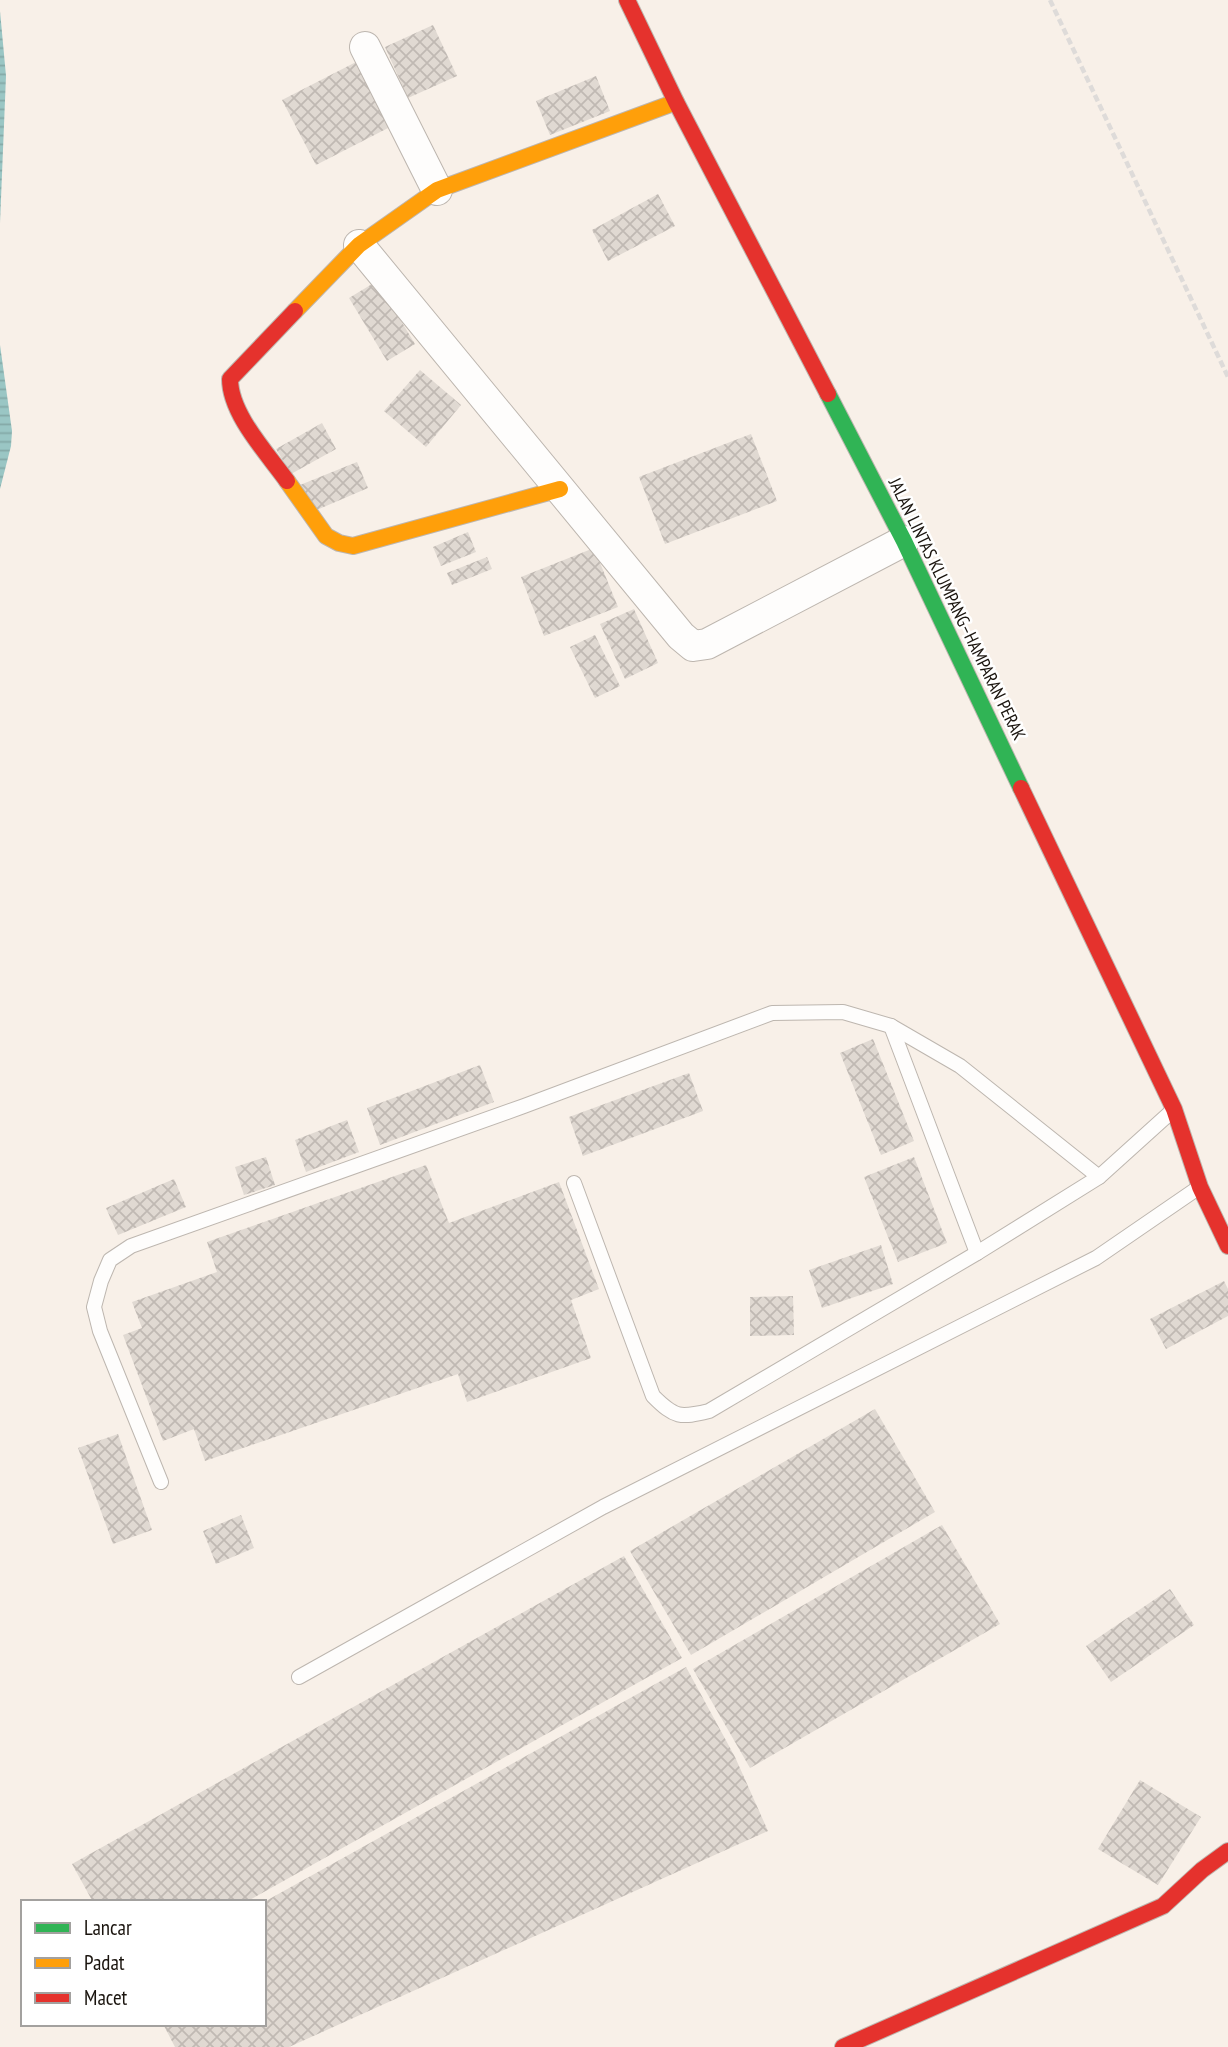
<svg xmlns="http://www.w3.org/2000/svg" width="1228" height="2047" viewBox="0 0 1228 2047" font-family="'PT Sans Narrow',sans-serif">
	<style>
		.water { fill: url(#water-rules) }
		.building { fill: url(#building-cross-hatch) }
		.lines { fill: none; stroke-linecap: round; stroke-linejoin: round }
		.lane-casing { stroke: #bdb6af; stroke-width: 16 }
		.street-casing { stroke: #bdb6af; stroke-width: 32 }
		.fast-casing { stroke: #bdb6af; stroke-width: 18 }
		.slow-casing { stroke: #bdb6af; stroke-width: 18 }
		.jam-casing { stroke: #bdb6af; stroke-width: 18 }
		.path { stroke: #dedbd9; stroke-width: 4.5; stroke-dasharray: 7 3.5; stroke-linecap: butt }
		.lane { stroke: #fefdfc; stroke-width: 14 }
		.street { stroke: #fefdfc; stroke-width: 30 }
		.fast { stroke: #30b455; stroke-width: 16 }
		.slow { stroke: #ff9f0a; stroke-width: 16 }
		.jam { stroke: #e5322d; stroke-width: 16 }
		.labels { text-anchor: middle; stroke-width: 5; stroke-linejoin: round; paint-order: stroke }
		.street-label { font-size: 18px; fill: #1a140e; stroke: #fff }
	</style>
	<defs>
		<pattern id="water-rules" width="6" height="5" patternUnits="userSpaceOnUse" patternTransform="scale(1.75)"><rect width="6" height="5" fill="#9ac6c4"/><path d="M0 2.5h6" fill="none" stroke="#84a9a7"/></pattern>
		<pattern id="building-cross-hatch" width="8" height="8" patternUnits="userSpaceOnUse" patternTransform="scale(1.75)"><rect width="8" height="8" fill="#e0d9d2"/><path d="M0 0l8 8M0 8l8-8" fill="none" stroke="#c0b9b3"/></pattern>
	</defs>
	<rect width="100%" height="100%" fill="#f8f0e8"/>
	<g class="water">
		<path d="M 0,11 L 6,76 L 0,223 Z"/>
		<path d="M 0,345 L 12,431 L 11,446 L 0,489 Z"/>
	</g>
	<g class="building">
		<path d="M 433,25 L 457,76 L 408,98 L 385,47 Z"/>
		<path d="M 356,62 L 390,127 L 316,165 L 282,100 Z"/>
		<path d="M 596,76 L 610,111 L 550,135 L 536,101 Z"/>
		<path d="M 658,194 L 675,226 L 608,261 L 592,230 Z"/>
		<path d="M 377,281 L 415,344 L 387,361 L 349,298 Z"/>
		<path d="M 420,370 L 461,405 L 426,447 L 384,411 Z"/>
		<path d="M 322,423 L 336,449 L 291,474 L 276,449 Z"/>
		<path d="M 751,434 L 777,501 L 665,544 L 639,477 Z"/>
		<path d="M 357,462 L 368,488 L 312,512 L 300,485 Z"/>
		<path d="M 468,532 L 476,552 L 441,566 L 433,547 Z"/>
		<path d="M 594,548 L 618,607 L 544,636 L 521,577 Z"/>
		<path d="M 487,557 L 492,569 L 452,585 L 447,573 Z"/>
		<path d="M 634,609 L 658,663 L 625,679 L 600,624 Z"/>
		<path d="M 595,635 L 620,686 L 595,698 L 570,647 Z"/>
		<path d="M 873,1039 L 914,1141 L 881,1155 L 840,1053 Z"/>
		<path d="M 480,1065 L 494,1102 L 380,1145 L 367,1108 Z"/>
		<path d="M 689,1073 L 703,1111 L 583,1156 L 569,1117 Z"/>
		<path d="M 347,1120 L 359,1152 L 306,1172 L 295,1140 Z"/>
		<path d="M 266,1157 L 275,1185 L 244,1195 L 235,1167 Z"/>
		<path d="M 914,1157 L 947,1243 L 898,1262 L 864,1177 Z"/>
		<path d="M 426,1165 L 449,1223 L 559,1182 L 599,1289 L 571,1300 L 591,1358 L 467,1402 L 458,1374 L 205,1461 L 194,1429 L 163,1441 L 123,1335 L 142,1328 L 132,1302 L 217,1272 L 207,1242 Z"/>
		<path d="M 174,1179 L 186,1207 L 118,1235 L 106,1208 Z"/>
		<path d="M 881,1245 L 893,1284 L 822,1308 L 809,1270 Z"/>
		<path d="M 1224,1281 L 1228,1289 L 1228,1316 L 1166,1349 L 1150,1319 Z"/>
		<path d="M 793,1296 L 794,1335 L 750,1336 L 750,1297 Z"/>
		<path d="M 875,1409 L 935,1512 L 691,1655 L 630,1551 Z"/>
		<path d="M 118,1434 L 152,1530 L 113,1544 L 78,1448 Z"/>
		<path d="M 241,1515 L 254,1548 L 216,1564 L 203,1531 Z"/>
		<path d="M 942,1525 L 1000,1624 L 750,1768 L 693,1669 Z"/>
		<path d="M 624,1556 L 682,1658 L 246,1902 L 93,1902 L 72,1864 Z"/>
		<path d="M 1170,1589 L 1194,1625 L 1111,1682 L 1086,1646 Z"/>
		<path d="M 686,1667 L 735,1757 L 768,1831 L 289,2047 L 175,2047 L 163,2024 L 264,2024 L 264,1902 Z"/>
		<path d="M 1140,1780 L 1201,1817 L 1158,1885 L 1098,1849 Z"/>
	</g>
	<g class="lines">
		<defs>
			<g id="lane">
				<path d="M 891,1026 L 977,1253"/>
				<path d="M 574,1183 L 653,1396 C 675,1418 680,1418 709,1411 L 977,1253 L 1099,1177 L 1171,1112"/>
				<path d="M 161,1482 L 100,1331 L 94,1307 L 101,1281 L 110,1260 L 131,1246 L 524,1106 L 772,1013 L 843,1012 L 891,1026 L 960,1066 L 1099,1177"/>
				<path d="M 299,1677 L 603,1507 L 1096,1258 L 1198,1188"/>
			</g>
			<g id="street">
				<path d="M 365,47 L 437,190"/>
				<path d="M 359,245 L 681,636 L 693,646 L 707,644 L 904,541"/>
			</g>
			<path id="fast" d="M 828,394 L 904,541 L 1021,788"/>
			<g id="slow">
				<path d="M 295,311 L 359,245 L 437,190 L 676,102"/>
				<path d="M 287,481 L 326,536 L 339,543 L 353,546 L 560,489"/>
			</g>
			<g id="jam">
				<path d="M 627,0 L 676,102 L 828,394"/>
				<path d="M 287,481 C 267,453 230,414 230,379 L 295,311"/>
				<path d="M 1021,788 L 1174,1109 L 1200,1187 L 1228,1246"/>
				<path d="M 843,2047 L 1163,1906 L 1202,1870 L 1228,1851"/>
			</g>
		</defs>
		<use href="#lane" class="lane-casing"/>
		<use href="#street" class="street-casing"/>
		<use href="#fast" class="fast-casing"/>
		<use href="#slow" class="slow-casing"/>
		<use href="#jam" class="jam-casing"/>
		<path class="path" d="M 1050,0 L 1228,377"/>
		<use href="#lane" class="lane"/>
		<use href="#street" class="street"/>
		<use href="#fast" class="fast"/>
		<use href="#slow" class="slow"/>
		<use href="#jam" class="jam"/>
	</g>
	<g class="labels">
		<g class="street-label">
			<text transform="translate(957 609) rotate(64)" y="6">JALAN LINTAS KLUMPANG–HAMPARAN PERAK</text>
		</g>
	</g>
	<rect x="21" y="1900" width="245" height="126" fill="#ffffff" stroke="#a3a19f" stroke-width="2"/>
	<rect x="35" y="1923" width="35" height="10" fill="#30b455" stroke="#a3a19f" stroke-width="2"/>
	<text x="84" y="1935" font-size="21" fill="#1a140e">Lancar</text>
	<rect x="35" y="1958" width="35" height="10" fill="#ff9f0a" stroke="#a3a19f" stroke-width="2"/>
	<text x="84" y="1970" font-size="21" fill="#1a140e">Padat</text>
	<rect x="35" y="1993" width="35" height="10" fill="#e5322d" stroke="#a3a19f" stroke-width="2"/>
	<text x="84" y="2005" font-size="21" fill="#1a140e">Macet</text>
</svg>
